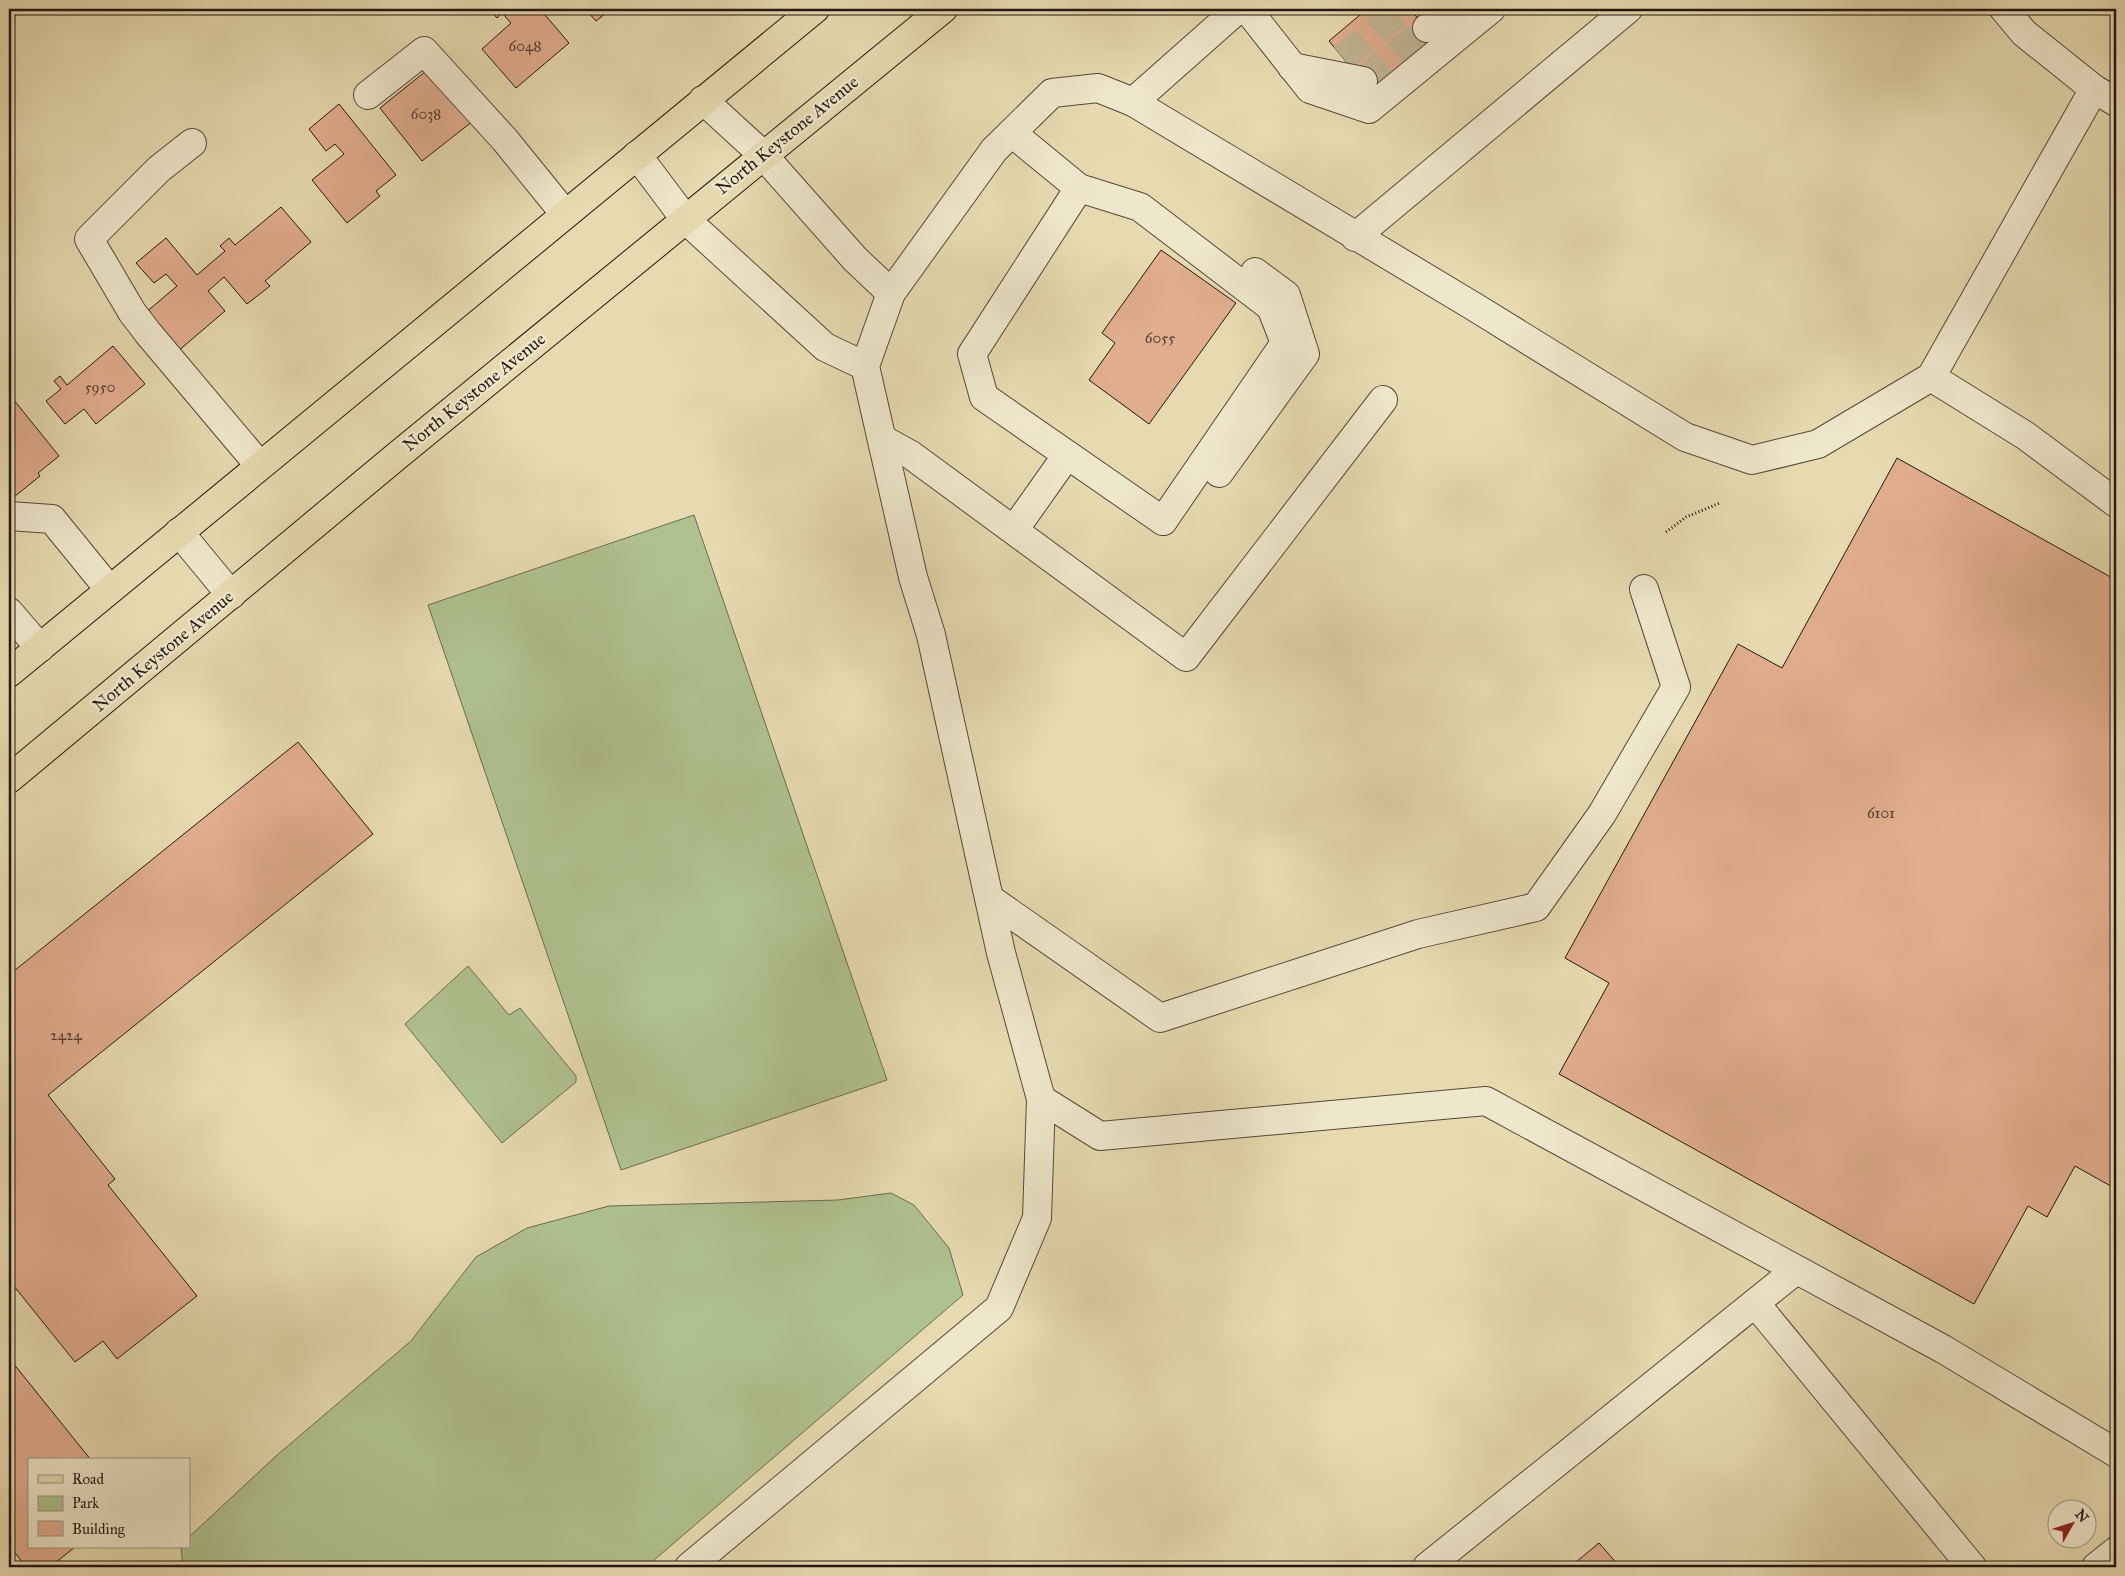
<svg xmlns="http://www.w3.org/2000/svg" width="2125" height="1576" viewBox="0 0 2125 1576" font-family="'IM FELL Great Primer',serif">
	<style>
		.green { fill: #b0c190; stroke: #6a6c51 }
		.building { fill: #e1ad8f; stroke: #241712 }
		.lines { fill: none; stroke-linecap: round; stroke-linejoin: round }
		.minor-tunnel { stroke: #c0b391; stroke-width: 28; stroke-dasharray: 28 14; stroke-linecap: butt }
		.minor-casing { stroke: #55483a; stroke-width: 30 }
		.major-casing { stroke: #241712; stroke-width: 30 }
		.path { stroke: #241712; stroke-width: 3; stroke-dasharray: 1 2.5; stroke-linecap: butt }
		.minor { stroke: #efe7cc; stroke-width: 28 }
		.major { stroke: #e7dab1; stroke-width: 28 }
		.labels { text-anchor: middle; stroke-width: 5; stroke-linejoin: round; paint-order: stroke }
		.number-label { font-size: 15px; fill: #533c31 }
		.street-label { font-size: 18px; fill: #241712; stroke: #efe7cc }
	</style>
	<rect width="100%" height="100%" fill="#e7dab1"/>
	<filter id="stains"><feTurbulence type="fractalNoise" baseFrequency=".004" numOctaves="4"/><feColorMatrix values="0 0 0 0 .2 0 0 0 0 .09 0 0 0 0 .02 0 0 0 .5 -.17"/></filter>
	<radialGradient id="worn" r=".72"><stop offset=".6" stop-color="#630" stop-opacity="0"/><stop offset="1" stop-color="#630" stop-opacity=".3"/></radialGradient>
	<g class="green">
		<path d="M 694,515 L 887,1080 L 621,1170 L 428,605 Z"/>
		<path d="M 468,966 L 509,1015 L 520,1008 L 576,1076 L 576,1082 L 502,1143 L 405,1024 Z"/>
		<path d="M 891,1193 L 914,1205 L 949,1248 L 963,1295 L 646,1567 L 183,1567 L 181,1547 L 189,1547 L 189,1537 L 276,1456 L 411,1341 L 476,1257 L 527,1228 L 609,1206 L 838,1200 Z"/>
	</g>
	<g class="building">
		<path d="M 489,9 L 540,9 L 569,43 L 516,88 L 482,49 L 511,23 L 502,13 L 497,18 Z"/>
		<path d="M 585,9 L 611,9 L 596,21 Z"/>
		<path d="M 1367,9 L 1410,9 L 1437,41 L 1373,94 L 1329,41 Z"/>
		<path d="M 426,71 L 473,121 L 422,161 L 380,108 Z"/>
		<path d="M 339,104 L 396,175 L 376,191 L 380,196 L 347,223 L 312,180 L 344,154 L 335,144 L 326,151 L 309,129 Z"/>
		<path d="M 281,207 L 311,242 L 265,281 L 270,286 L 247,304 L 224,277 L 208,291 L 225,311 L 177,352 L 144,314 L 177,286 L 166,274 L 154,283 L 136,263 L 166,238 L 197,275 L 225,251 L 220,246 L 229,238 L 235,245 Z"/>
		<path d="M 1161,250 L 1236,303 L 1149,424 L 1089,380 L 1115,343 L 1102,333 Z"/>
		<path d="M 113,346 L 145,384 L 96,424 L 84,409 L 65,424 L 46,401 L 61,389 L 54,381 L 60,376 L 67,385 Z"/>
		<path d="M 9,394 L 59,456 L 38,473 L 40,476 L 9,501 Z"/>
		<path d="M 1897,458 L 2116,580 L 2116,1189 L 2075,1166 L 2047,1217 L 2028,1206 L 1974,1304 L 1559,1074 L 1609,983 L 1565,958 L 1738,644 L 1782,668 Z"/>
		<path d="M 298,742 L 373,834 L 48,1095 L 115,1179 L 108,1185 L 197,1296 L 117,1359 L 103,1341 L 75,1362 L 9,1280 L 9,975 Z"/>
		<path d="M 9,1358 L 91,1460 L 29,1460 L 29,1547 L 75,1547 L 50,1567 L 26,1567 L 9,1545 Z"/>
		<path d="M 1599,1543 L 1620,1567 L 1570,1567 Z"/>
	</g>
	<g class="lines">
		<g class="minor-tunnel">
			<path d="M 1343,58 L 1402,9"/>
			<path d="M 1363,81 L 1427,28"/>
		</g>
		<defs>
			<g id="minor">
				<path d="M 1247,9 L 1310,89 L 1369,109 L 1491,9"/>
				<path d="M 1427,28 L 1457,9"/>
				<path d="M 1292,67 L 1363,81"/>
				<path d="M 2094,89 L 2116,102"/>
				<path d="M 368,95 L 424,51 L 505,140 L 565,214"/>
				<path d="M 703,100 L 763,155 L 855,259 L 891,293"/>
				<path d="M 1133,102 L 1238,9"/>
				<path d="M 1012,133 L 1079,188 L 1140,207 L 1271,307 L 1285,343 L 1163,521"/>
				<path d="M 192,143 L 159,169 L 89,239 L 132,312 L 148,333 L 260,466"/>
				<path d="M 637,155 L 685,219 L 825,347 L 865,366"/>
				<path d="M 1079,188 L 972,354 L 984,397 L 1163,521"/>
				<path d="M 1355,237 L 1628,9"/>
				<path d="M 1931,377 L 2026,436 L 2116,503"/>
				<path d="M 884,440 L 911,455 L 1186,657 L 1383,400"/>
				<path d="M 1219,473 L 1305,354 L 1286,295 L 1255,272"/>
				<path d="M 9,516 L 52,519 L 109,589"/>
				<path d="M 1014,530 L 1067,455"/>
				<path d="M 179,532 L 231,595"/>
				<path d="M 9,612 L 40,648"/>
				<path d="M 990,899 L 1160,1018 L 1418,934 L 1536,907 L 1602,814 L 1676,687 L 1644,589"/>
				<path d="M 1041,1099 L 1100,1136 L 1486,1101 L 1943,1349 L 2116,1453"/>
				<path d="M 1755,1303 L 1972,1567"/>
				<path d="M 689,1567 L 999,1308 L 1037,1218 L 1041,1099 L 1001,953 L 931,635 L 913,577 L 865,366 L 891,293 L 994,150 L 1052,93 L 1098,88 L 1133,102 L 1473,306 L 1685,437 L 1752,460 L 1818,444 L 1931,377 L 2094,89 L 2024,33 L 2004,9"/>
				<path d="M 1427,1567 L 1796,1270"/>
				<path d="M 2096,1567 L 2116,1551"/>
			</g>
			<g id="major">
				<path d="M 9,673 L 815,9"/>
				<path d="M 9,779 L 398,455 L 943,9"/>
			</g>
		</defs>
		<use href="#minor" class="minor-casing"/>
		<use href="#major" class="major-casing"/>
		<path class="path" d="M 1666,532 L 1686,517 L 1720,503"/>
		<use href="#minor" class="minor"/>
		<use href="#major" class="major"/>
	</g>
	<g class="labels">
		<g class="number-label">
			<text x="525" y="51">6048</text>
			<text x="426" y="119">6038</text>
			<text x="1160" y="343">6055</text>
			<text x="100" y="392">5950</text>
			<text x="1881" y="818">6101</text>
			<text x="66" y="1040">2424</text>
		</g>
		<g class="street-label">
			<text transform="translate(787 135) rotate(-39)" y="6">North Keystone Avenue</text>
			<text transform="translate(474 392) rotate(-39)" y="6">North Keystone Avenue</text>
			<text transform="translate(163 651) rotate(-40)" y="6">North Keystone Avenue</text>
		</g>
	</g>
	<rect width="2125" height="1576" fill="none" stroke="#e7dab1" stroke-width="30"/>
	<rect x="10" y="10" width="2105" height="1556" fill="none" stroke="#241712" stroke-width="2.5"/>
	<rect x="15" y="15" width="2095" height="1546" fill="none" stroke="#241712"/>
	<rect x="28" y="1458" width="162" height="90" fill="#efe7cc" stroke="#9e9482"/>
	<rect x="38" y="1475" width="25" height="8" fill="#e7dab1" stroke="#9e9482"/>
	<text x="72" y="1484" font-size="15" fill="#241712">Road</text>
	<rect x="38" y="1496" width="25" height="15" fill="#b0c190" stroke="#9e9482"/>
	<text x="72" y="1508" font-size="15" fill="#241712">Park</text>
	<rect x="38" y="1521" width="25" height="15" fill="#e1ad8f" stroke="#9e9482"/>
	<text x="72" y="1534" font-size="15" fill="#241712">Building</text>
	<g transform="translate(2072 1524) rotate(51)"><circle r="24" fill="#efe7cc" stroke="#9e9482"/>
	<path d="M0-4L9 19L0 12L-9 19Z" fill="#8f2418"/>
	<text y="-8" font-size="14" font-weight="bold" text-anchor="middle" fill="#241712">N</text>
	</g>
	<rect width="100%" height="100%" filter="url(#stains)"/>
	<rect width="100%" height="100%" fill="url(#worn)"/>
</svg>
